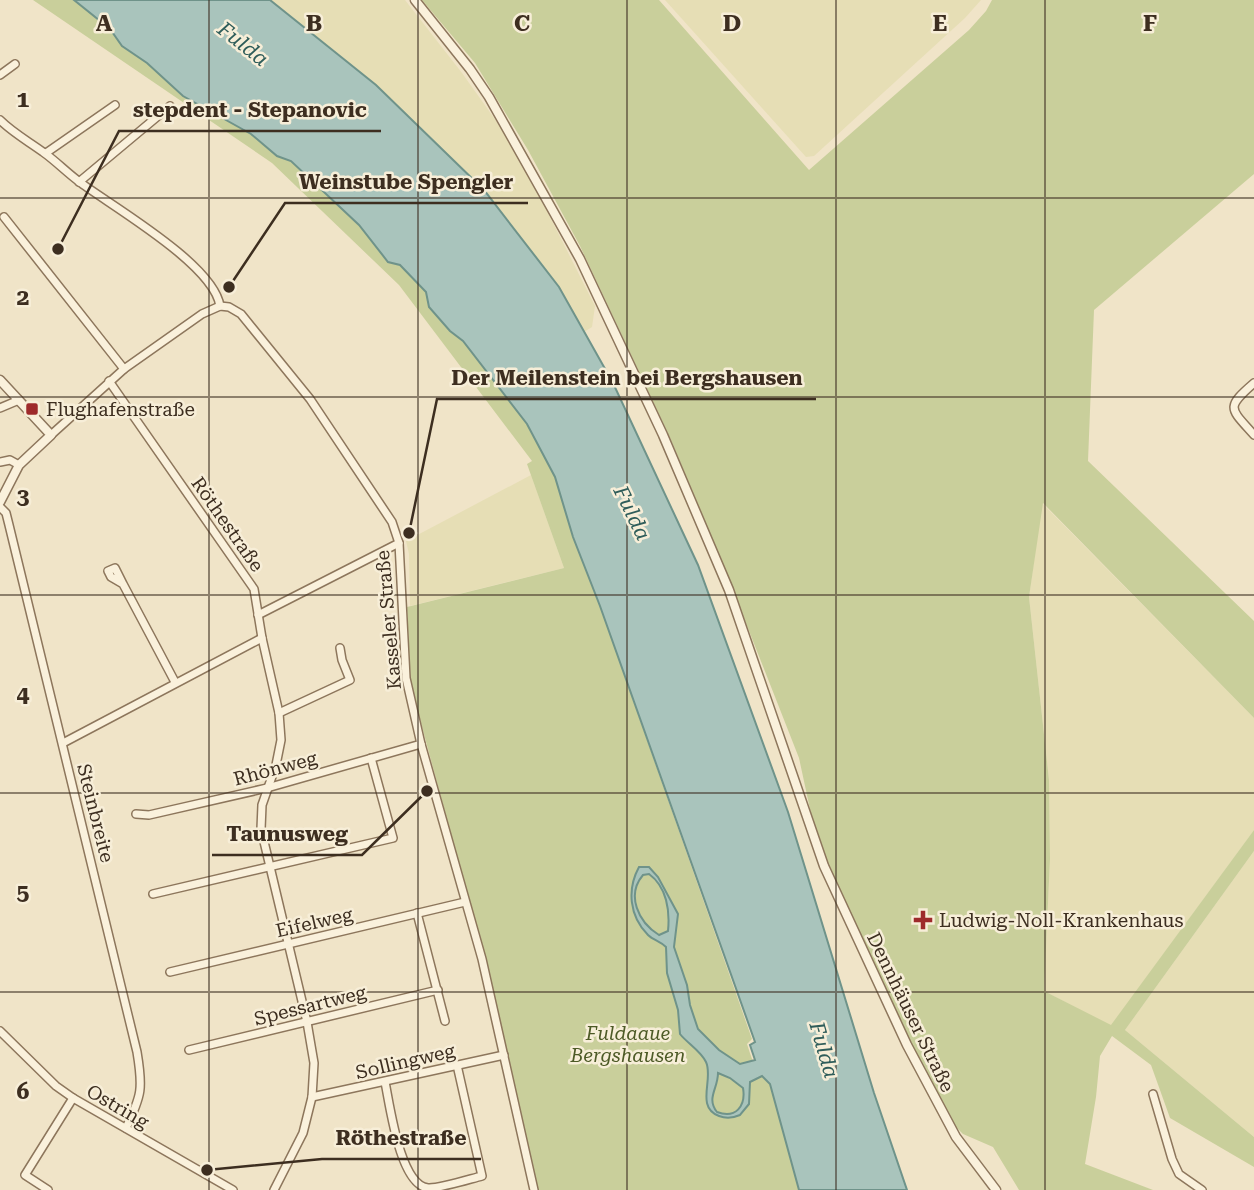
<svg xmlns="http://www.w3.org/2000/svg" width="1254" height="1190" viewBox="0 0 1254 1190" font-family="'Roboto Serif',serif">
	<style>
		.farmland { fill: #e6deb5 }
		.green { fill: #c9cf9b }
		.water { fill: #a9c4bc; stroke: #6f938a; stroke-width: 2; fill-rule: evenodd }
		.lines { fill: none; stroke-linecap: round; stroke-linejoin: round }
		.minor-casing { stroke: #8d765c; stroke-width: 10 }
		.tertiary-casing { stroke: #8d765c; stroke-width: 11 }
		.minor { stroke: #faf1dc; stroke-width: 7 }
		.tertiary { stroke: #faf1dc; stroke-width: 8 }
		.grid { fill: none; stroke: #3d2e20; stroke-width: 2; stroke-opacity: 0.55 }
		.poi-dot { fill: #9e2a2b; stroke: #f7eed8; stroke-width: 2.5 }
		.labels { text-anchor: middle; stroke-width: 5; stroke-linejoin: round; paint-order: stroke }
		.poi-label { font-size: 19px; fill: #3d2e20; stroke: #f7eed8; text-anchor: start }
		.street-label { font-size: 19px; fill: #3d2e20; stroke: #f7eed8 }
		.park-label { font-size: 19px; font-style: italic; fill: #4d5a26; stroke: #f7eed8 }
		.water-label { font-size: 21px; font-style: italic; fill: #2f5d5a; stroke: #f7eed8 }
		.grid-label { font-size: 23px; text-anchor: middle; font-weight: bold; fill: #3d2e20; stroke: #f7eed8; stroke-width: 5; stroke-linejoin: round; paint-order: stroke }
		.leader { fill: none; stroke: #3d2e20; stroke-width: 2.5 }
		.callout-dot { fill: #3d2e20; stroke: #f7eed8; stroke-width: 2.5 }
		.callout-label { font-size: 21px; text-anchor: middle; font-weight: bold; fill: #3d2e20; stroke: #f7eed8; stroke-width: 5; stroke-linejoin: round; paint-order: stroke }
	</style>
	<rect width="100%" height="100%" fill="#f0e4c8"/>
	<g class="farmland">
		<path d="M 270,0 L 405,0 L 462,73 L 499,125 L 546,209 L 595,306 L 592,327 L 584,332 L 559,287 L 481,188 L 376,85 Z"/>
		<path d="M 665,0 L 981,0 L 965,18 L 814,156 L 806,157 Z"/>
		<path d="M 531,475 L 564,568 L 410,606 L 409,554 L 406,541 Z"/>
		<path d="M 1042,503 L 1254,718 L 1254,830 L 1111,1026 L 1044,991 L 1050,859 L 1049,780 L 1029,597 Z"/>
		<path d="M 1254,851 L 1254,1137 L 1125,1030 Z"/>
	</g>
	<g class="green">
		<path d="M 33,0 L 74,0 L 110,29 L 122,46 L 147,63 L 183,96 L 251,134 L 277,156 L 291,161 L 359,225 L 388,262 L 400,265 L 426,292 L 430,307 L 450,331 L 463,341 L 527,424 L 555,477 L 573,537 L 600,606 L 752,1039 L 747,1044 C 752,1059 756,1075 770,1084 L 799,1190 L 538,1190 L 493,990 L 411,686 L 407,607 L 564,568 L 527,464 L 532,461 L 399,285 L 272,163 Z"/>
		<path d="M 422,0 L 659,0 L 809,170 L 969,30 L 986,11 L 992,0 L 1254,0 L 1254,174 L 1094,310 L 1088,461 L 1254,621 L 1254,718 L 1043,503 L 1029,597 L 1049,780 L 1050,859 L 1044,991 L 1111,1025 L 1254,830 L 1254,851 L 1125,1030 L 1254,1137 L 1254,1167 L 1170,1118 L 1151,1065 L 1112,1036 L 1100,1056 L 1096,1097 L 1085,1164 L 1153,1190 L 1019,1190 L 993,1147 L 963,1134 L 956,1127 L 910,1044 L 816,837 L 799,758 L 720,557 L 671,440 L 580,246 L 528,150 L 475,63 Z"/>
	</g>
	<path class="water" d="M 74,0 L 270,0 L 376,85 L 484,190 L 559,287 L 613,383 L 698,565 L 788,812 L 874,1093 L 907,1190 L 799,1190 L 770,1084 L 762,1076 L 750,1082 L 749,1104 L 740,1115 C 733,1118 727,1119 719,1116 C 695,1107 714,1079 706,1062 C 701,1051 687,1043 680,1034 L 678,1010 L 667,973 L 666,947 C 660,941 653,940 648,935 C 629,916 627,889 639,867 L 649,867 L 658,877 L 678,914 L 674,947 L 687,985 L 690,1005 L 698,1029 L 719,1050 L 740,1064 L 755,1060 L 750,1045 L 755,1042 L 600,606 L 573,537 L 555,477 L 527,424 L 463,341 L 450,331 L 429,307 L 426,292 L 400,265 L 388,262 L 359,225 L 291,161 L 277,156 L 251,134 L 183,96 L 147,63 L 122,46 L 110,29 ZM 649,874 C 667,887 670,911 668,931 L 659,935 C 638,922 626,895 643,875 ZM 718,1073 L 730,1078 L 743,1088 C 746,1106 736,1119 717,1112 C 706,1098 718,1089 718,1073 Z"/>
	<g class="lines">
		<defs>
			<g id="minor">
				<path d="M 0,75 L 15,64"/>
				<path d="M 0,120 C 13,133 28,141 43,152 C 56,161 67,173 81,183 C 115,208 214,265 220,306"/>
				<path d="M 46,153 L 115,105"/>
				<path d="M 79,182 L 170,106"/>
				<path d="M 4,217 L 124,369"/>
				<path d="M 109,381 L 254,589 L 262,638 L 279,713 L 281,740 L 276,765 L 262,805 L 261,829 L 307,1022 L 314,1063 L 312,1097 L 303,1133 L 274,1190"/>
				<path d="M 1254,383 C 1225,408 1230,408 1254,435"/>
				<path d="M 0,408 L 19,400"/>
				<path d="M 51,435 L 124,369 L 202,314 L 220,306 L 229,307 L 241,314 L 310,399 L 392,522 L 399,543 L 406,678 L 421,744 L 482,959 L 534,1190"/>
				<path d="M 0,462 L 10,460 L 19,465"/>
				<path d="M 0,507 L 6,513 L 9,525 L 137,1052 C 143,1088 142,1095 126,1128"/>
				<path d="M 123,584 L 115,568 L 108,571 L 111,577 L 123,584 L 175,682"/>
				<path d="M 258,615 L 399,543"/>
				<path d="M 279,713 L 350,680 L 342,660 L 340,648"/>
				<path d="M 63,743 L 262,638"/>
				<path d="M 136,814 L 149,815 L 267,788 L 421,744"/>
				<path d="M 153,894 L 393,838 L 371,758"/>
				<path d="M 417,913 L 445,1021"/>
				<path d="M 170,972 L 465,902"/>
				<path d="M 0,1031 L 56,1086 L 73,1098 L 233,1190"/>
				<path d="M 189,1050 L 438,990"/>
				<path d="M 385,1082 C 390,1106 400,1185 428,1188 C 438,1189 470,1179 482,1176 L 457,1065"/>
				<path d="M 1153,1094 L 1172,1159 L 1179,1174 L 1202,1190"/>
				<path d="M 312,1097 L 504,1055"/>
				<path d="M 48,1190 L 25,1175 L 73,1098"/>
			</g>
			<g id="tertiary">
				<path d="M 415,0 L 470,69 L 489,97 L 580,259 L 663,435 L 729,590 L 824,866 L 907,1045 L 956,1137 L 996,1190"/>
				<path d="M 0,380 L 51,435 L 19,465 L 0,502"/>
			</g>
		</defs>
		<use href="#minor" class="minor-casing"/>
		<use href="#tertiary" class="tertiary-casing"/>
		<use href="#minor" class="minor"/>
		<use href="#tertiary" class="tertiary"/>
	</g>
	<path class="grid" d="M 209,0 L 209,1190M 418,0 L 418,1190M 627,0 L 627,1190M 836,0 L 836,1190M 1045,0 L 1045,1190M 0,198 L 1254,198M 0,397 L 1254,397M 0,595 L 1254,595M 0,793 L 1254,793M 0,992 L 1254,992"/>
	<g class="poi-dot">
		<rect x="25" y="402" width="14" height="14" rx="3.5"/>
		<path d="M919.5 909.5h7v7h7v7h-7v7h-7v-7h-7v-7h7z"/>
	</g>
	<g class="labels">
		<g class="poi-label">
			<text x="46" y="416">Flughafenstraße</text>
			<text x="939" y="927">Ludwig-Noll-Krankenhaus</text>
		</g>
		<g class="street-label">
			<text transform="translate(228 524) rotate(55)" y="7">Röthestraße</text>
			<text transform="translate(388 620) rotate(-95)" y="7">Kasseler Straße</text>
			<text transform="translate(275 768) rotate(-15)" y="7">Rhönweg</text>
			<text transform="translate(96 813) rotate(76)" y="7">Steinbreite</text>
			<text transform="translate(314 922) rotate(-13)" y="7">Eifelweg</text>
			<text transform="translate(310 1005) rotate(-14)" y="7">Spessartweg</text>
			<text transform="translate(911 1012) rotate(64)" y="7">Dennhäuser Straße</text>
			<text transform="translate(405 1061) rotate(-13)" y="7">Sollingweg</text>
			<text transform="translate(118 1106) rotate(30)" y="7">Ostring</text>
		</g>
		<g class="park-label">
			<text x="628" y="1040">Fuldaaue<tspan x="628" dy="22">Bergshausen</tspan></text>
		</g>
		<g class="water-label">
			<text transform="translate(243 44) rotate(38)" y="7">Fulda</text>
			<text transform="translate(632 513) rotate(64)" y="7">Fulda</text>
			<text transform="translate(824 1050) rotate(74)" y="7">Fulda</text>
		</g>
	</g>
	<g class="grid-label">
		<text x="104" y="31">A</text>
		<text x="314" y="31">B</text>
		<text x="522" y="31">C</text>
		<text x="732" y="31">D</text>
		<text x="940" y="31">E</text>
		<text x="1150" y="31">F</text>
		<text x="23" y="107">1</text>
		<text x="23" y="305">2</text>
		<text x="23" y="504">3</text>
		<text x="23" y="702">4</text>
		<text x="23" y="900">5</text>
		<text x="23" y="1099">6</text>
	</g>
	<path class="leader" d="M58 249L119 131H381M229 287L285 203H528M409 533L437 399H816M427 791L362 855H212M207 1170L322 1159H481"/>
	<g class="callout-dot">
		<circle cx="58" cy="249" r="7"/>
		<circle cx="229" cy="287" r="7"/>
		<circle cx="409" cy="533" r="7"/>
		<circle cx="427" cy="791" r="7"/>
		<circle cx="207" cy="1170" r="7"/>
	</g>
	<g class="callout-label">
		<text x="250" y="117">stepdent - Stepanovic</text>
		<text x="406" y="189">Weinstube Spengler</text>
		<text x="627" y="385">Der Meilenstein bei Bergshausen</text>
		<text x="287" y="841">Taunusweg</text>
		<text x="401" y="1145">Röthestraße</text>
	</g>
</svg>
